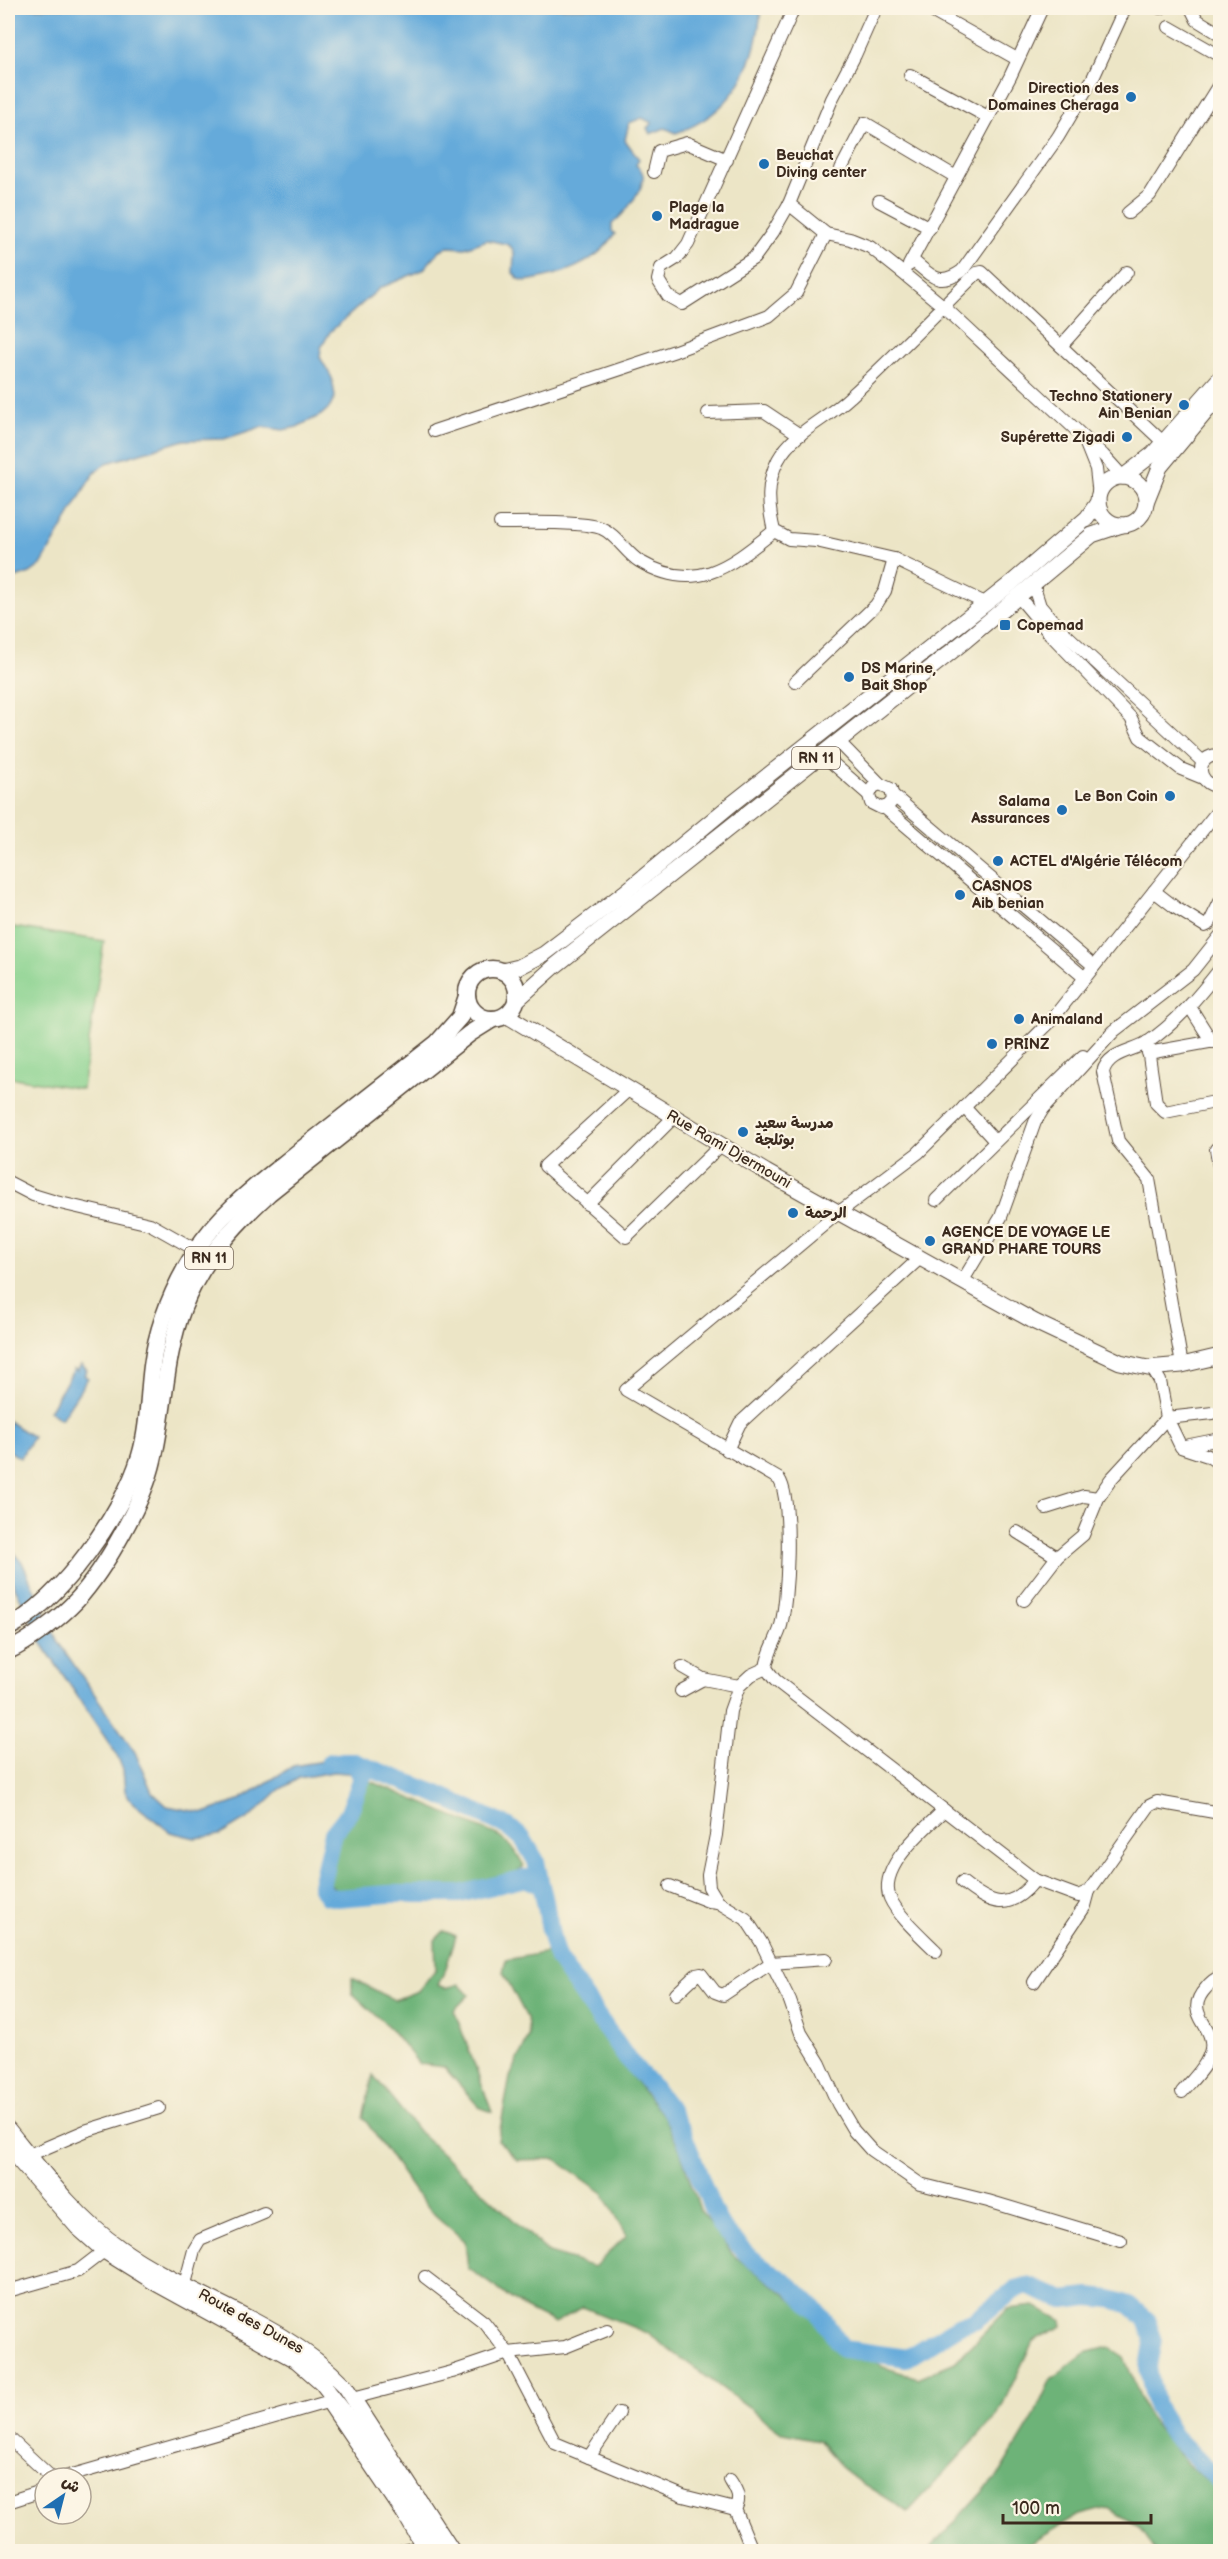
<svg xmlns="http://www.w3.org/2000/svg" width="1228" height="2559" viewBox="0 0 1228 2559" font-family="'Balsamiq Sans','Playpen Sans Arabic',sans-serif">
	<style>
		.green { fill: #87d18d; stroke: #617e56; stroke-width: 1.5 }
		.forest { fill: #6db378; stroke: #546e4b; stroke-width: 1.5 }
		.water { fill: #65aada; stroke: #506a7c; stroke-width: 1.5 }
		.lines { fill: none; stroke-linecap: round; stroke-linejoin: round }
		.river { stroke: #65aada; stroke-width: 18 }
		.minor-casing { stroke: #564637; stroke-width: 14 }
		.major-casing { stroke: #564637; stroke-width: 17 }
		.highway-casing { stroke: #564637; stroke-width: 19 }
		.minor { stroke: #fff; stroke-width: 12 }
		.major { stroke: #fff; stroke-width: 15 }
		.highway { stroke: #fff; stroke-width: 16 }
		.poi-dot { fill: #1f6fb2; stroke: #fcf5e5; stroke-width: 2 }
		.labels { text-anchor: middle; stroke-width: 4.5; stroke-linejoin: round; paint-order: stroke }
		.shield { fill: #fcf5e5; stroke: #75675a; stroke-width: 1.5 }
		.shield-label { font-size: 14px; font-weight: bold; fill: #3b2a1e }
		.poi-label { font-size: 15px; font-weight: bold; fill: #3b2a1e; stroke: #fcf5e5; text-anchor: start }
		.street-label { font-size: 15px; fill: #3b2a1e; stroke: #fcf5e5 }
	</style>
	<rect width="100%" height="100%" fill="#fcf5e5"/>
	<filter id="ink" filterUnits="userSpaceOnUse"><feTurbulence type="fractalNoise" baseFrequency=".0167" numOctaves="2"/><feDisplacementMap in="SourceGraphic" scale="12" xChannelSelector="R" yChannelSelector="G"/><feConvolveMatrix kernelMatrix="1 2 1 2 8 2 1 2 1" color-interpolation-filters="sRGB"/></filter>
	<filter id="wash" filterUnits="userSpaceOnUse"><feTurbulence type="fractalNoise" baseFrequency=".008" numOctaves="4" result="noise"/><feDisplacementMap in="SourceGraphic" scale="24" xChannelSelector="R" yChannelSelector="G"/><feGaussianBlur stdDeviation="1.35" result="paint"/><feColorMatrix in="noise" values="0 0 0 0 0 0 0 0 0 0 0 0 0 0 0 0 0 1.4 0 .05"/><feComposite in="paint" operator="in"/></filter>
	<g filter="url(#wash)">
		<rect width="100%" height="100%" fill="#ece5c6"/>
		<path class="green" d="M 13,927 L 104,941 L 82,1089 L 8,1077 L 8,963 Z"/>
		<g class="forest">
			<path d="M 368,1780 L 502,1837 L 517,1854 L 524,1866 C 497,1898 379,1891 338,1893 L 330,1884 L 337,1834 L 354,1812 Z"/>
			<path d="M 444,1931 L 456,1936 L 446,1968 L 438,1985 L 446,1988 L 459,1984 L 469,1995 L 454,2010 L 492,2112 L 479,2107 L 444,2067 L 419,2064 L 391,2029 L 352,1993 L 352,1978 L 394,2000 L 418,1991 L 436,1969 L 435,1940 Z"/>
			<path d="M 548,1952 L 618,2059 L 663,2115 L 680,2150 L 700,2210 L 733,2255 L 883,2367 L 918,2378 L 955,2362 L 1008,2309 L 1035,2306 L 1061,2320 L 1062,2326 L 1033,2341 L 997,2416 L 908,2512 L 849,2475 L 818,2440 L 783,2433 L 647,2333 L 583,2307 L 555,2323 L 523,2307 L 468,2268 L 465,2241 L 435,2215 L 415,2192 L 363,2117 L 373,2075 L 419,2132 L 549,2253 L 594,2267 L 627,2235 L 603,2193 L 555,2159 L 517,2160 L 498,2140 L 510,2077 L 529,2036 L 527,2018 L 503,1972 L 506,1960 Z"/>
			<path d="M 1109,2347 L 1124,2357 L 1148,2416 L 1186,2463 L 1220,2492 L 1220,2551 L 1155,2551 L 1139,2526 L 1108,2508 L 1077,2516 L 1018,2551 L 932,2551 L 931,2548 L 1001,2472 L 1031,2422 L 1051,2379 L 1085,2353 Z"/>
		</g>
		<g class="water">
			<path d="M 8,8 L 761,8 C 757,65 734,113 676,133 L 665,128 L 650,134 L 647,128 L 652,123 L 642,118 L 629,123 L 625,140 L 639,159 L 636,165 C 638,167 641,169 642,172 C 649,186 621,217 612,224 L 612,231 L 615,234 C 595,265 561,275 526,281 L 519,279 L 513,273 L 514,254 L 512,248 L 506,244 L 487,240 L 465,248 L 448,247 L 440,250 L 423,270 L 380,288 L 330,332 L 321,348 L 320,357 L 332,378 L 335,397 L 330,407 L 321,415 L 297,427 L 283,430 L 261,427 L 224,439 L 184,440 L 107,463 L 97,470 L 89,481 L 41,565 L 30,573 L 10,580 L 8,580 Z"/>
			<path d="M 81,1365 L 87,1370 L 84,1375 L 88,1378 L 61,1419 L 49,1411 L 74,1369 L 77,1371 Z"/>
			<path d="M 8,1421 L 33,1437 L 20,1458 L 8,1450 Z"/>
			<path d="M 8,1545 L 22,1562 L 58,1642 L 135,1752 L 152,1792 L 167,1806 L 204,1813 L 238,1801 L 293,1766 L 341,1758 L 354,1762 L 360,1774 L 333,1772 L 299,1778 L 279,1790 L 253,1815 L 220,1835 L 195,1838 L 170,1832 L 133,1803 L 125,1791 L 123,1770 L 117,1755 L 43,1645 L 8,1573 Z"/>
		</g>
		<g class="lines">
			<g class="river">
				<path d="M 330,1762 L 354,1762 L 362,1778 L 349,1813 L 333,1833 L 321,1886 L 327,1896 L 337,1898 L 388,1894 L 459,1894 L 526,1878 L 541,1886 C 549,1910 548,1935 558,1959 L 628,2060 L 652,2086 L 669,2108 L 684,2136 L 712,2208 L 721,2227 L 750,2257 L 792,2287 L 818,2312 L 843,2349 L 907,2358 L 960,2325 L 975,2320 L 1016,2289 L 1027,2286 L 1063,2300 L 1089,2297 L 1111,2299 L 1130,2305 L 1146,2319 L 1153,2338 L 1148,2368 L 1156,2407 L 1174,2436 L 1220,2482"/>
				<path d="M 354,1762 L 437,1794 L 509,1827 L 523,1839 L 536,1861 L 541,1886"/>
			</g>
		</g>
	</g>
	<g filter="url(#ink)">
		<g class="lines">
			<defs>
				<g id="minor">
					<path d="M 876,8 L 855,55 L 832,99 L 789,204 L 826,234 L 850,239 L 870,247 L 904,274 L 943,306 L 1103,455 L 1123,477"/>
					<path d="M 926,8 L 1017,59"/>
					<path d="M 1160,8 L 1161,8"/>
					<path d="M 1191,8 L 1197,20 L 1220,34"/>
					<path d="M 1169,27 L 1220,56"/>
					<path d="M 910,75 L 988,117"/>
					<path d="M 841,169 L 865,123 L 956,177"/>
					<path d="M 654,172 L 659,151 L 687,143 L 727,160"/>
					<path d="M 879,201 L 930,228"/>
					<path d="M 789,204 L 773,232 L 754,258 L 682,304 L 668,296 L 658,280 L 661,268 L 677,258 L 688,244 L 794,8"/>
					<path d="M 1128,213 L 1150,195 L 1220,83"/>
					<path d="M 912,260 C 931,275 938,288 962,271 L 1058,137 L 1093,78 L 1125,8"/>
					<path d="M 909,265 L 1010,77 L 1042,8"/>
					<path d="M 1061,346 L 1127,272"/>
					<path d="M 708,413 L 764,411 L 800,435"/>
					<path d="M 434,431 L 675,351 L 769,316 L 796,293 L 826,234"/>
					<path d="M 1086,444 L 1096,469 L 1099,496"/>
					<path d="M 500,523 C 523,523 582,521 601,528 C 616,534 626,553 639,561 C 696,595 730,566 774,531"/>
					<path d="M 1033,584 L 1040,606 L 1058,627 L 1203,762"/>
					<path d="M 1018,596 L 1050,634 L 1131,718 L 1140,737 L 1181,769 L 1203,778"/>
					<path d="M 987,604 L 894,559 L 816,541 L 789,539 L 774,531 C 768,506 766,483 778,460 C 794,431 827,419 850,397 C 894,357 935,314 977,273 L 982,272 L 1164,443"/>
					<path d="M 795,682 L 876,605 L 885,591 L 894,559"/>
					<path d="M 838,741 L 880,784 L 891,789 L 893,800 L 888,806 L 881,808 L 871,803 L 869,795 L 873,787 L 880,784"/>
					<path d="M 822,754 L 869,795"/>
					<path d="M 1220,755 C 1195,754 1194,784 1220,787"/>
					<path d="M 894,796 L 1094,966"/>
					<path d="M 885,808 L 1085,978"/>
					<path d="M 1220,808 L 1049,1023 L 918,1153 L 838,1213 L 626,1390 L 779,1479 C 793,1499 788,1605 780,1629 C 775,1643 768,1652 766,1668 L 775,1680 L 1035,1880 L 1078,1896 L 1089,1891 L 1149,1806 L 1157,1802 L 1220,1813"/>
					<path d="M 1154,891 L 1176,908 L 1205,926 L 1209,924 L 1220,902"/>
					<path d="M 1190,1007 L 1212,1042"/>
					<path d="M 1147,1042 L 1156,1103 L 1165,1112 L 1220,1101"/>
					<path d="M 1148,1053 L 1220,1040"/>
					<path d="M 628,1090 L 545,1166 L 626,1237 L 721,1145"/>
					<path d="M 964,1107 L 995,1141"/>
					<path d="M 1220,1148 L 1216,1149 L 1220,1172"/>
					<path d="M 8,1182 L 33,1195 L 56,1202 L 150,1224 L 196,1250"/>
					<path d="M 936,1200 L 1083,1056"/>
					<path d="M 587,1204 L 674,1117"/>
					<path d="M 962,1282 L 1001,1217 L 1035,1122 L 1043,1109 L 1114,1031 L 1193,970 L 1220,936"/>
					<path d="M 1182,1365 L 1149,1179 L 1118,1141 L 1103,1072 C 1108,1052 1133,1051 1148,1042 C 1177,1022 1199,996 1220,969"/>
					<path d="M 1213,1413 L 1167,1418 L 1181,1447 L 1208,1456 L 1220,1464"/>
					<path d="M 1185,1446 L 1220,1439"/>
					<path d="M 727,1450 L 740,1423 L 920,1258"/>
					<path d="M 1046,1508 L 1084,1496 L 1098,1498"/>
					<path d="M 1017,1532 L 1057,1557"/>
					<path d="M 1024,1600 L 1057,1557 L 1083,1535 L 1098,1498 L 1111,1479 L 1167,1418 L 1160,1381 L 1152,1368"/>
					<path d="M 682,1667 L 703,1679 L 739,1686"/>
					<path d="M 766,1668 L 751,1675 L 739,1686 L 730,1711 L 716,1835 L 708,1875 L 709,1887 L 718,1902 L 746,1919 L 761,1942 L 790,2001 L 801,2033 L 820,2064 L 838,2104 L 854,2131 L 871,2150 L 920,2184 L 988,2201 L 1121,2241"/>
					<path d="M 681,1691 L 703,1679"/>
					<path d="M 962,1882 C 991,1905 1009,1913 1035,1880"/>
					<path d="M 670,1886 L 708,1901 L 718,1902"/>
					<path d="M 936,1951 C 922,1937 898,1916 890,1898 C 877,1867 925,1829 944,1810"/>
					<path d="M 1034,1982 L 1085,1906 L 1089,1891"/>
					<path d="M 676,1994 L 696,1975 L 701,1974 L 715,1992 L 723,1995 L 771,1963 L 826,1959"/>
					<path d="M 1182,2092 C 1193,2079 1208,2065 1211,2049 C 1215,2024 1182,2014 1206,1988 C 1210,1983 1214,1979 1220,1977"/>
					<path d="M 29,2155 L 85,2131 L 159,2108"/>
					<path d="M 425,2277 L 484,2322 L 508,2353 L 555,2443 L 683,2496 L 735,2509"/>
					<path d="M 185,2284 L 194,2250 L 200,2240 L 264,2213"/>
					<path d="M 8,2291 L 78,2271 L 104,2251"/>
					<path d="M 353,2398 L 452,2372 L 508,2353 L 565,2347 L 607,2330"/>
					<path d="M 8,2437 L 52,2478"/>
					<path d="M 589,2457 L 619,2413"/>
					<path d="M 62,2478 L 327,2402 L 406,2519 L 425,2552"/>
					<path d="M 730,2480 C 736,2490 742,2498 735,2509 L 753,2552"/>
					<path d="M 8,2502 L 45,2490"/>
					<path d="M 399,2552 L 423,2546"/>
				</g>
				<g id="major">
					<path d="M 1123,477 L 1153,454 L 1220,378"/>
					<circle cx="1122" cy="501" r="24"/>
					<path d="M 1146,502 L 1160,467 L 1220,395"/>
					<path d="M 502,971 L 519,967 L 544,954 L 624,893 L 733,803 L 1009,585 L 1087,518 L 1098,502"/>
					<path d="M 516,1001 L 555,966 L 966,640 L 1092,535 L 1122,525"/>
					<path d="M 506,1015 L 766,1172 L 1035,1322 L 1120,1362 L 1148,1368 L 1182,1365 L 1220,1356"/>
					<path d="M 8,2129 C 42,2171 76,2217 120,2248 C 193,2299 282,2320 345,2386 L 453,2552"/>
					<path d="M 8,2148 L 78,2228 L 104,2251 L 157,2284 L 297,2361 L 321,2382 L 357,2428 L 438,2552"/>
				</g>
				<g id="highway">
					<circle cx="492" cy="994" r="25"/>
					<path d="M 8,1628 C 60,1601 124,1512 140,1456 C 149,1426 148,1396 152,1366 C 157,1326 174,1286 195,1252 C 221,1210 264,1180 302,1149 C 347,1114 392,1078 437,1043 L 460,1017 L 467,996"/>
					<path d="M 8,1651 C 30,1641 60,1618 77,1600 C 105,1569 144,1501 153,1460 C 165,1410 164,1358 183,1308 C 201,1261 233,1226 269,1193 L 469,1034 L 493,1019"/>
				</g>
			</defs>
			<use href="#minor" class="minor-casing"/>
			<use href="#major" class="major-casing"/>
			<use href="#highway" class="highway-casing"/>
			<use href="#minor" class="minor"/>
			<use href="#major" class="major"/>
			<use href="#highway" class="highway"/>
		</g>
	</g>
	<g class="poi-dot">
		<circle cx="1131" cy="97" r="6"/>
		<circle cx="764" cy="164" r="6"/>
		<circle cx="657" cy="216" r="6"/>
		<circle cx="1184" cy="405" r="6"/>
		<circle cx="1127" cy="437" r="6"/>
		<rect x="999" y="619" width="12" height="12" rx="3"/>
		<circle cx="849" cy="677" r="6"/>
		<circle cx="1170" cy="796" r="6"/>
		<circle cx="1062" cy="810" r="6"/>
		<circle cx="998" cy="861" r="6"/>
		<circle cx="960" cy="895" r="6"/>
		<circle cx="1019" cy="1019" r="6"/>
		<circle cx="992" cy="1044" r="6"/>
		<circle cx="743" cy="1132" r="6"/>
		<circle cx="793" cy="1213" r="6"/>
		<circle cx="930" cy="1241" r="6"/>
	</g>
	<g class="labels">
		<g class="shield">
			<rect x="792" y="747" width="48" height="22" rx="4.5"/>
			<rect x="185" y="1247" width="48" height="22" rx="4.5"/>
		</g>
		<g class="shield-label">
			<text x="816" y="763">RN 11</text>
			<text x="209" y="1263">RN 11</text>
		</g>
		<g class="poi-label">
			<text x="1119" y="93" text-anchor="end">Direction des<tspan x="1119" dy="17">Domaines Cheraga</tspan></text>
			<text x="776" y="160">Beuchat<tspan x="776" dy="17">Diving center</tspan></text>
			<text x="669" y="212">Plage la<tspan x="669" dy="17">Madrague</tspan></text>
			<text x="1172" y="401" text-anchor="end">Techno Stationery<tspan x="1172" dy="17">Ain Benian</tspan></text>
			<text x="1115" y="442" text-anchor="end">Supérette Zigadi</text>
			<text x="1017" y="630">Copemad</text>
			<text x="861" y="673">DS Marine,<tspan x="861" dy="17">Bait Shop</tspan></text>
			<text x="1158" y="801" text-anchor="end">Le Bon Coin</text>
			<text x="1050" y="806" text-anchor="end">Salama<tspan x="1050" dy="17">Assurances</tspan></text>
			<text x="1010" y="866">ACTEL d'Algérie Télécom</text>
			<text x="972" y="891">CASNOS<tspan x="972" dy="17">Aib benian</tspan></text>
			<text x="1031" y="1024">Animaland</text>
			<text x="1004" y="1049">PRINZ</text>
			<text x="755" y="1128">مدرسة سعيد<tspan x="755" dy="17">بوثلجة</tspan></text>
			<text x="805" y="1218">الرحمة</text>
			<text x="942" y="1237">AGENCE DE VOYAGE LE<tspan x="942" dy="17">GRAND PHARE TOURS</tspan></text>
		</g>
		<g class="street-label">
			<text transform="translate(729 1149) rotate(30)" y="5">Rue Rami Djermouni</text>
			<text transform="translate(251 2321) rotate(29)" y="5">Route des Dunes</text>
		</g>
	</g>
	<rect width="1228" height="2559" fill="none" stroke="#fcf5e5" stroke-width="30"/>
	<g transform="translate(63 2496) rotate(35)"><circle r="28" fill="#fcf5e5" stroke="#afa495" stroke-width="1.5"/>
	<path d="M0-4.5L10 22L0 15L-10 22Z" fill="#1f6fb2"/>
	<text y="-9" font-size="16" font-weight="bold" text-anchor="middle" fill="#3b2a1e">ش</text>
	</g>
	<path d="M1003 2514v9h148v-9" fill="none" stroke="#3b2a1e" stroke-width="3"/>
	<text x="1012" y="2514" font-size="18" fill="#3b2a1e" stroke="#fcf5e5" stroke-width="4.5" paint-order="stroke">100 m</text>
</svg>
